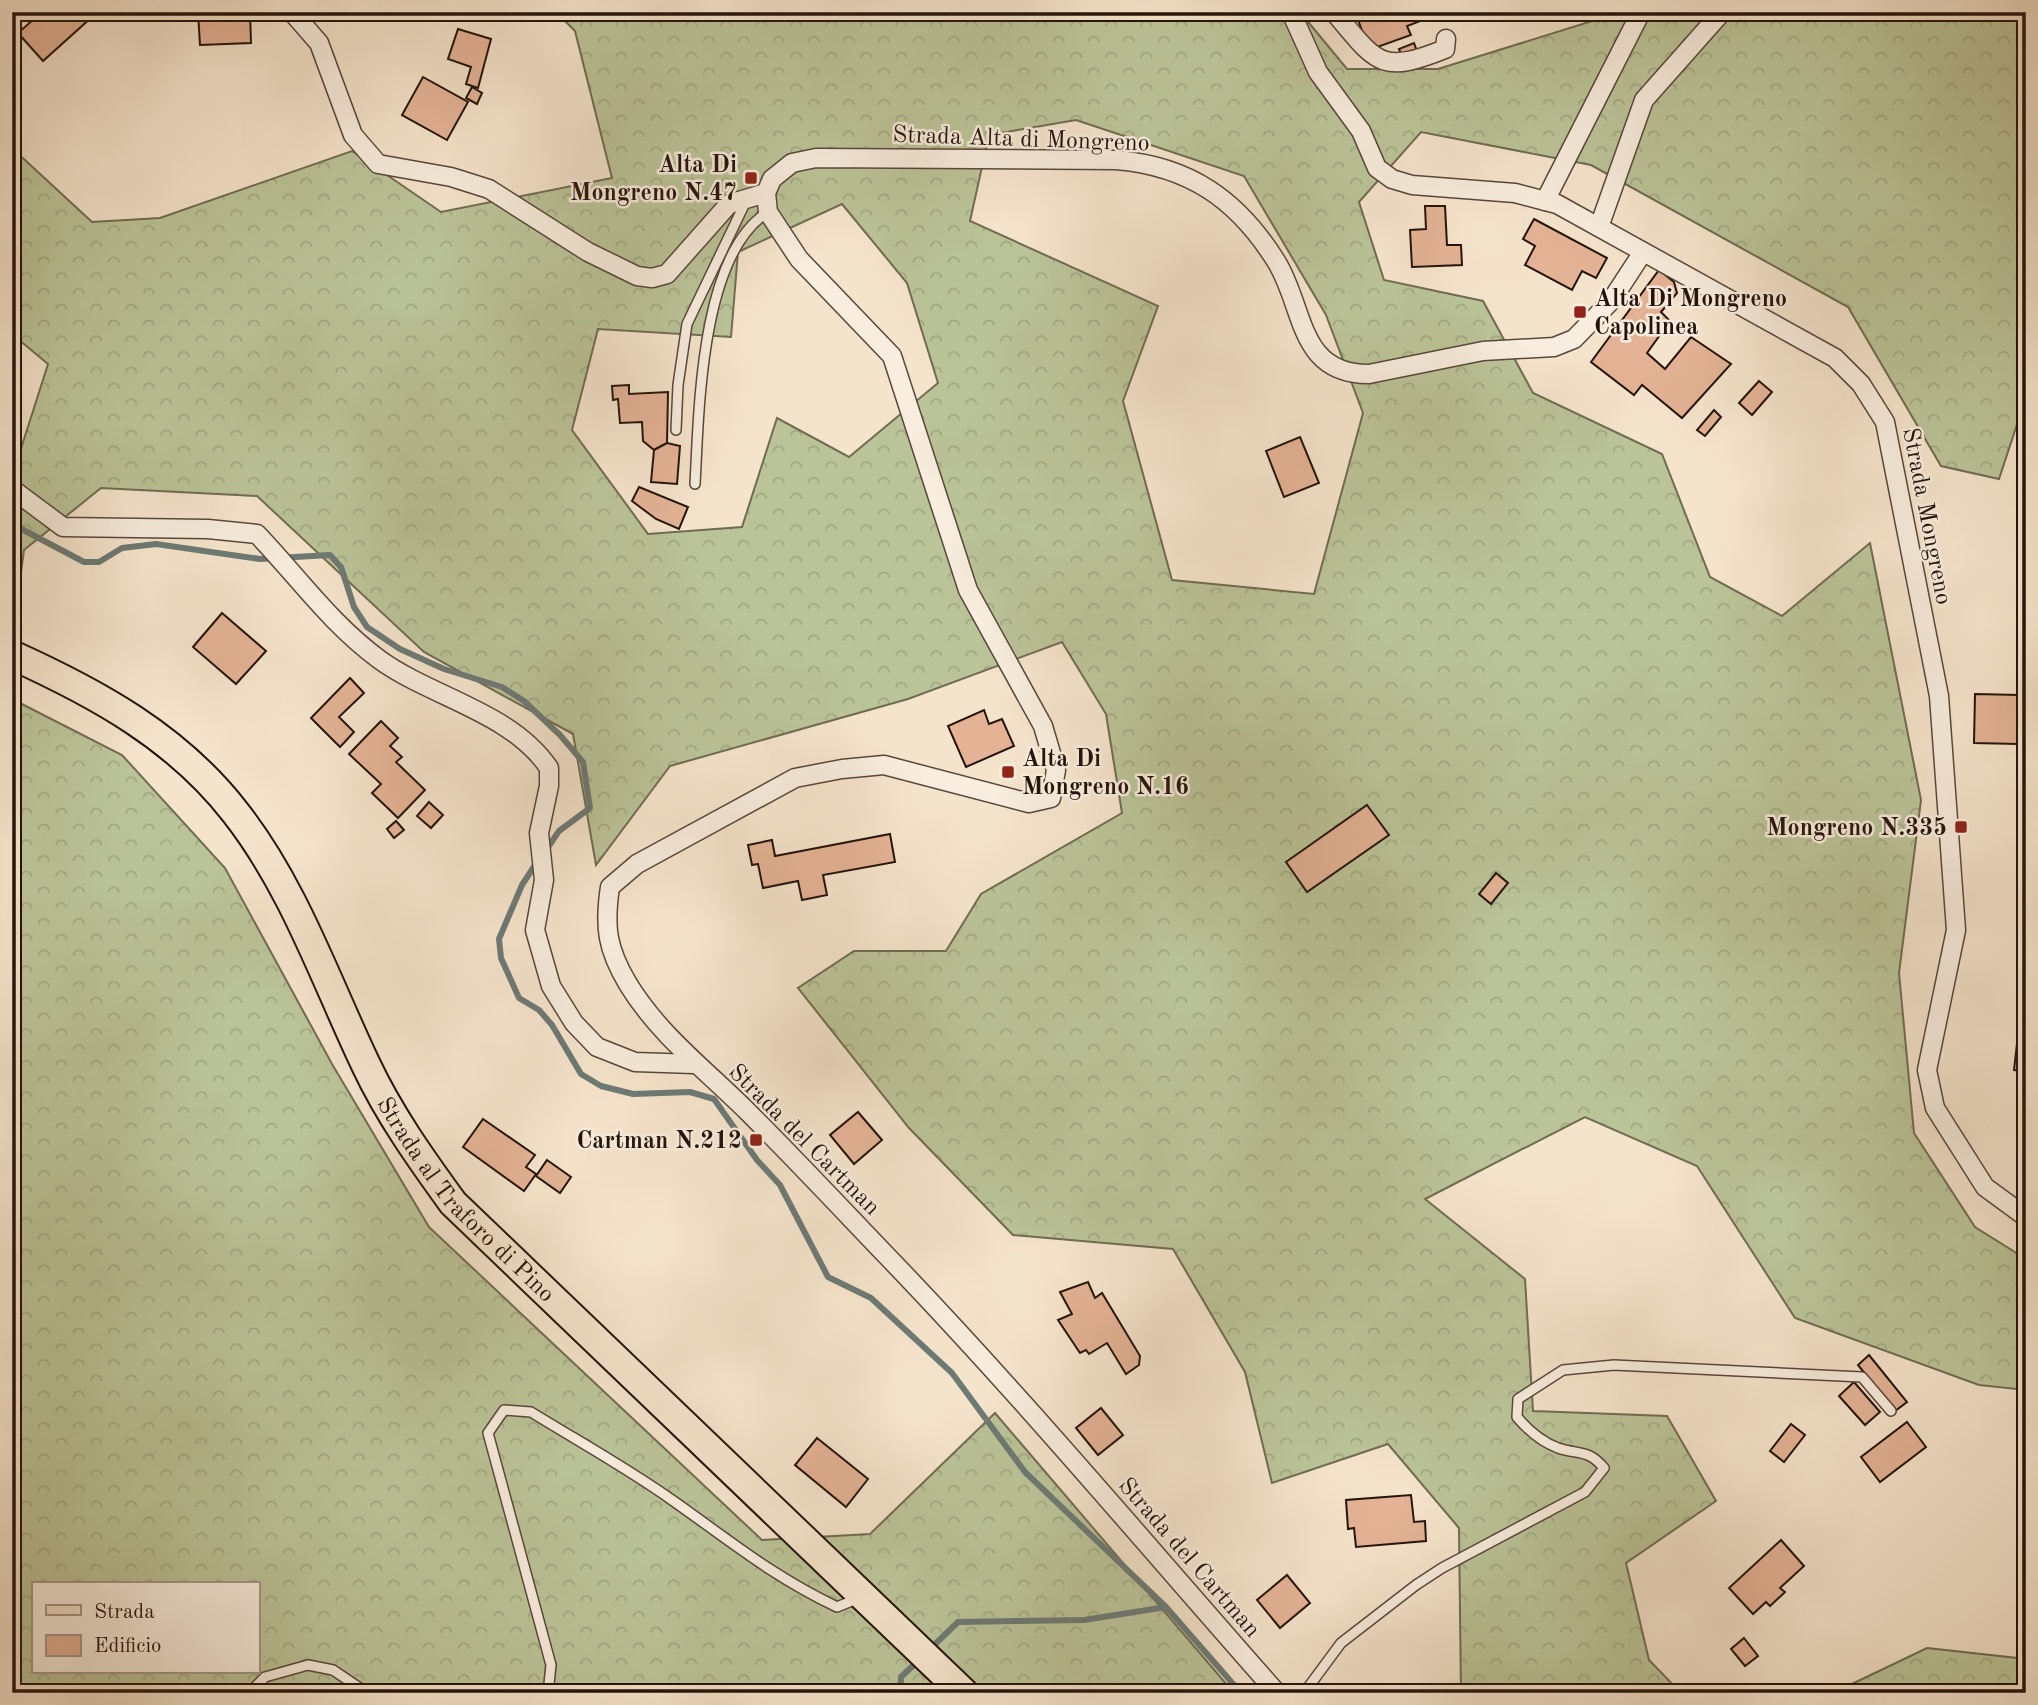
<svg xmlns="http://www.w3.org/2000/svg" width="2038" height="1705" font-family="'Old Standard TT',serif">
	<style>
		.forest { fill: url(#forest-crowns); stroke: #706c52; stroke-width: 2; fill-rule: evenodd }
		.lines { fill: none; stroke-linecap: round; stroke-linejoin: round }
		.stream { stroke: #6d7a75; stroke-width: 6 }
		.building { fill: #e4b396; stroke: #24130b; stroke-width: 2 }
		.service-casing { stroke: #58473b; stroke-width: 12 }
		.minor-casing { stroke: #58473b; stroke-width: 21 }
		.primary-casing { stroke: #24130b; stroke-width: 32 }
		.path { stroke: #24130b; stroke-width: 3.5; stroke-dasharray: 5 3.5; stroke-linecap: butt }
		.service { stroke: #f8edde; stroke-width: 9 }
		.minor { stroke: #f8edde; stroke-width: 18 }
		.primary { stroke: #f5e4cc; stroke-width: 28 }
		.poi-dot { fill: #8f2418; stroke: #f8edde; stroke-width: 2.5 }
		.labels { text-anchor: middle; stroke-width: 5; stroke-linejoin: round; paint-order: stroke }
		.street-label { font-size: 24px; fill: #24130b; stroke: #f8edde }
		.poi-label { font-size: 24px; font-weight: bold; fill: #24130b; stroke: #f8edde; text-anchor: end }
	</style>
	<defs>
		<pattern id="forest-crowns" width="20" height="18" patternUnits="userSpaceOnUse" patternTransform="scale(1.75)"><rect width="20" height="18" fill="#bbc499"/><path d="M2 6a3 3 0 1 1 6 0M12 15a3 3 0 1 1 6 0" fill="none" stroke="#a1a882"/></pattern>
	</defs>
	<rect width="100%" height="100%" fill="#f5e4cc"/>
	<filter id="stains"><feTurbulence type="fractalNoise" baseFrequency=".00286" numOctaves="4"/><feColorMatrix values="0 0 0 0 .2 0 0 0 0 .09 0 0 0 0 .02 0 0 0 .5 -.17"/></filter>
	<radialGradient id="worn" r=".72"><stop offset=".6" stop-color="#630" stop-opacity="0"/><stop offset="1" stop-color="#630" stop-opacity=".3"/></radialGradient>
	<g class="forest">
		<path d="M556,12H1300L1347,69H1438L1621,12H2026V397L1999,479L1941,466L1848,307L1591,165L1421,132L1359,202L1384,280L1483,301L1533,393L1662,454L1710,577L1782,616L1870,543L1921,800L1899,973L1914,1133L1975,1227L2026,1259V1390L1979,1385L1795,1318L1697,1166L1585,1117L1425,1199L1525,1279L1533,1411L1667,1416L1716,1501L1626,1563L1649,1660L1681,1693H1461L1459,1528L1388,1444L1272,1483L1245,1372L1173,1249L1013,1235L909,1128L798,988L854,951H946L981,894L1122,813L1106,714L1062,642L908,699L670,766L596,865L573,734L424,652L257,496L101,488L24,550L12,639V463L18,458L48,364L12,334V148L92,222L160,218L352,151L441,212L612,178L575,31ZM1076,120L1244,176L1326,315L1363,413L1314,594L1172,580L1123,401L1158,306L970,221L989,135ZM842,204L907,283L938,383L849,457L777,418L742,527L648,534L572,430L598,329L731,337L738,252Z"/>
		<path d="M12,699L122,755L225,868L332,1064L429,1227L762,1540L870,1534L995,1413L1234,1693H12ZM33,1584H257V1672H33Z"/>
		<path d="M1927,1648L2026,1659V1693H1833Z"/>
	</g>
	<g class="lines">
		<g class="stream">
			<path d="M12,524L84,562H99L122,548L156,544L260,559L330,555L341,567L354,607L367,627L400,649L444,669L502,687L524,701L560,735L583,762L590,808L559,831L546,850"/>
			<path d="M537,862L522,885L499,939L501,958L519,998L539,1010L552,1025L581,1074L601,1086L633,1094L690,1092L714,1099L757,1160L780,1185L828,1277L871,1298L952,1373L1025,1472L1166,1607L1241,1693"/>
			<path d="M929,1650L958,1622L1084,1620L1166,1607"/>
			<path d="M900,1693L901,1677L919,1660"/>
		</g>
	</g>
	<g class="building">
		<path d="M42,12H90L93,16L43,61L18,33Z"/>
		<path d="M198,12H250L251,43L200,45Z"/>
		<path d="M1360,12H1429L1431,17L1407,26L1411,35L1369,50L1356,14Z"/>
		<path d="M458,29L491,39L478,88L466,84L471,67L448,59Z"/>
		<path d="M1414,43L1418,54L1403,60L1399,49Z"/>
		<path d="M423,77L468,102L447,140L402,115Z"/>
		<path d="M472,87L482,93L477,104L466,98Z"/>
		<path d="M1425,206H1445L1447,245H1461L1462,265L1412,267L1410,230L1426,229Z"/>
		<path d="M1534,219L1607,258L1596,278L1582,271L1572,290L1525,265L1535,246L1523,239Z"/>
		<path d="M1659,270L1674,282L1677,293L1661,312L1670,321L1647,353L1665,369L1691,337L1731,364L1682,418L1642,385L1634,395L1591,362Z"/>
		<path d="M1759,381L1772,392L1752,415L1739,403Z"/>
		<path d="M629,385V394L668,392L667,443L654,450L643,441L642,422L620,423L618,399L613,400L612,386Z"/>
		<path d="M1714,410L1721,417L1705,436L1697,430Z"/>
		<path d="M1300,437L1319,483L1284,497L1266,451Z"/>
		<path d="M667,443L680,446L677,484L651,482L654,450Z"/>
		<path d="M639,487L688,507L679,529L656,519L632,501Z"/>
		<path d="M222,613L266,651L236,684L193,647Z"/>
		<path d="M350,678L364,693L339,717L354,732L340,747L311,718Z"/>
		<path d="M1975,694L2019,695L2018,744L1974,743Z"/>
		<path d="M984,710L989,724L1002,719L1014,746L966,767L948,726Z"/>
		<path d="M381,721L398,738L390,746L402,757L396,762L425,790L398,818L372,793L381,784L349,754Z"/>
		<path d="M429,802L443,815L431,828L417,816Z"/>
		<path d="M1367,805L1389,835L1307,892L1286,862Z"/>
		<path d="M396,821L404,830L394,838L387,829Z"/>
		<path d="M890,834L895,862L823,875L827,895L802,900L798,881L763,888L758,864L752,865L748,845L772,840L775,856Z"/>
		<path d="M1496,873L1508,883L1491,904L1479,894Z"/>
		<path d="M2022,999H2026V1071L2014,1070Z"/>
		<path d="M858,1112L882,1140L854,1164L830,1135Z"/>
		<path d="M483,1119L535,1155L526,1167L536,1174L524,1191L463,1147Z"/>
		<path d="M547,1160L571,1177L560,1193L536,1176Z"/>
		<path d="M1088,1282L1095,1298L1102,1293L1140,1356L1139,1365L1126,1374L1107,1343L1089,1354L1086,1350L1080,1353L1058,1320L1072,1314L1060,1292Z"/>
		<path d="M1869,1355L1907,1402L1895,1411L1858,1365Z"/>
		<path d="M1854,1382L1880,1412L1865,1425L1839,1396Z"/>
		<path d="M1101,1408L1123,1435L1098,1455L1076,1428Z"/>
		<path d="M1907,1422L1926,1447L1880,1482L1861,1457Z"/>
		<path d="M1791,1424L1805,1435L1784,1462L1770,1451Z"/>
		<path d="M817,1438L868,1479L846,1507L795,1465Z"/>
		<path d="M1411,1495L1414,1522L1425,1521L1426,1541L1356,1547L1354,1528L1348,1529L1346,1500Z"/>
		<path d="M1781,1540L1804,1566L1780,1588L1785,1592L1770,1606L1766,1602L1753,1614L1729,1588Z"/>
		<path d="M1287,1575L1310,1603L1280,1628L1257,1600Z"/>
		<path d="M1744,1638L1758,1656L1745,1666L1731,1649Z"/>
	</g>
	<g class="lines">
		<defs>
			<g id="service">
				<path d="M676,430L678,385L687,324L746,201"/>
				<path d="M695,484C699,412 700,254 768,212"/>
				<path d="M249,1693L265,1677L308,1665L333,1670L367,1693"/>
				<path d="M548,1693L551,1665L488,1433L504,1410L531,1412C578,1441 627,1468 672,1500C729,1540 772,1576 837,1607L859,1598"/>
				<path d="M1304,1693L1341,1643L1416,1585L1442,1568L1585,1492L1604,1468C1588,1449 1579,1455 1558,1448C1542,1442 1528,1430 1517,1417L1518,1399L1563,1370L1614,1365L1862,1377L1891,1411"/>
			</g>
			<g id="minor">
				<path d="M292,12L319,43L353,135L378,164L451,177L489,189L588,252L637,276L652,278L667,274L729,204L766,193"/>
				<path d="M1291,12L1318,72L1361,131L1377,168L1392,179L1412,185L1515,193L1557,204L1835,358L1861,384L1885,422L1939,696L1956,930L1927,1070L1935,1108L1985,1187L2026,1217"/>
				<path d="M1334,12C1377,63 1380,75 1445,49L1446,39"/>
				<path d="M1545,201L1641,12"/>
				<path d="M1599,227L1644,100L1722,12"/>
				<path d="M12,489L63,527L208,529L257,534C298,577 331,624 380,660C433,698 511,712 549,768V786L539,833L544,880L535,930L551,986L574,1023L597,1047L635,1062L694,1064"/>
				<path d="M1277,1693C1147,1546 1021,1395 885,1254C840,1207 795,1159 748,1112C706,1070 659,1035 628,984C607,949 604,927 610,887L637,864L795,778L842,769L884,765L1029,803L1051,798L1056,770L1043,726L968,590L892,356L799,259L768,212L766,193L772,179L792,163L816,158L1116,160C1189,166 1237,199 1276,261C1305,307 1297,374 1369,374L1483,351L1554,347L1574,339L1611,301L1643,252"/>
			</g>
			<g id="primary">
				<path id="s1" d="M12,655C96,693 177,737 235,812C294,887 325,979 366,1065C389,1114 421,1159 453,1203L964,1693"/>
			</g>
		</defs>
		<use href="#service" class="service-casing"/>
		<use href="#minor" class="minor-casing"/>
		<use href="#primary" class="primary-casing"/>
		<path class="path" d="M12,15L14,17"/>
		<use href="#service" class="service"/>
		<use href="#minor" class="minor"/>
		<use href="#primary" class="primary"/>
	</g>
	<g class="poi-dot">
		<rect x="744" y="171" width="14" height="14" rx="3.5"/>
		<rect x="1573" y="305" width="14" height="14" rx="3.5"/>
		<rect x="1001" y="765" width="14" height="14" rx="3.5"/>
		<rect x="1954" y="820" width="14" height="14" rx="3.5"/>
		<rect x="749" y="1133" width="14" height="14" rx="3.5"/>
	</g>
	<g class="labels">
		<g class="street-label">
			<text transform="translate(1021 138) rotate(2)" y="8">Strada Alta di Mongreno</text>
			<text transform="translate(1928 516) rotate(79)" y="8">Strada Mongreno</text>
			<text transform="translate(805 1139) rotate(45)" y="8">Strada del Cartman</text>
			<text dy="8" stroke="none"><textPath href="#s1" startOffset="730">Strada al Traforo di Pino</textPath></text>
			<text transform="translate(1190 1557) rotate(49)" y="8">Strada del Cartman</text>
		</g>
		<g class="poi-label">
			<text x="737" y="172">Alta Di<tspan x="737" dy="28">Mongreno N.47</tspan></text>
			<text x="1594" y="306" text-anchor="start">Alta Di Mongreno<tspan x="1594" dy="28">Capolinea</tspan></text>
			<text x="1022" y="766" text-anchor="start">Alta Di<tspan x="1022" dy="28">Mongreno N.16</tspan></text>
			<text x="1947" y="835">Mongreno N.335</text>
			<text x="742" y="1148">Cartman N.212</text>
		</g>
	</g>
	<rect width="2038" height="1705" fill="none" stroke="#f5e4cc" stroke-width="42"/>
	<rect x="14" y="14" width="2010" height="1677" fill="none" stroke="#24130b" stroke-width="3.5"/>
	<rect x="21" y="21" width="1996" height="1663" fill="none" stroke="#24130b" stroke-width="2"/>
	<rect x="32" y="1582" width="228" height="91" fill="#f8edde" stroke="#a3968a" stroke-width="2"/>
	<rect x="46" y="1605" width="35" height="10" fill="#f5e4cc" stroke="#a3968a" stroke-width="2"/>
	<text x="94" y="1618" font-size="21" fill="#24130b">Strada</text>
	<rect x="46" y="1635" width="35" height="21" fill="#e4b396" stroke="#a3968a" stroke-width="2"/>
	<text x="94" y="1652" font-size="21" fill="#24130b">Edificio</text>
	<rect width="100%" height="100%" filter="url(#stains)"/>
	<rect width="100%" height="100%" fill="url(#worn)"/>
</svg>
